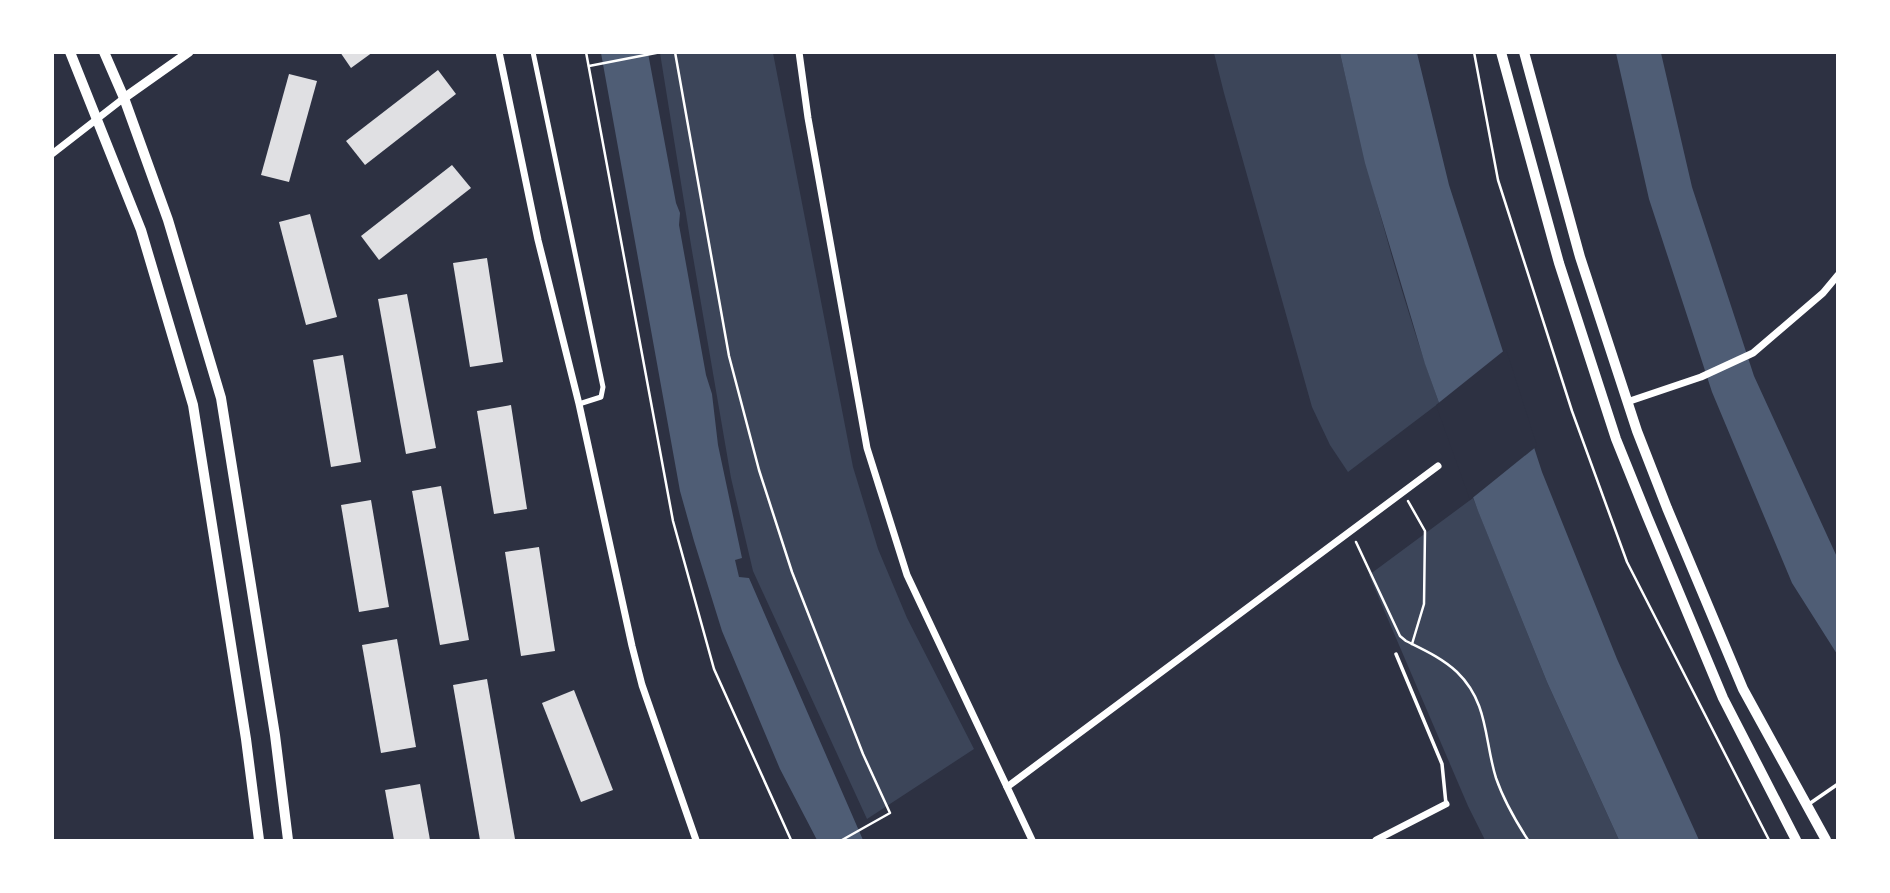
<svg xmlns="http://www.w3.org/2000/svg" width="1890" height="893" font-family="Signika,sans-serif">
	<style>
		.green { fill: #3c4559 }
		.water { fill: #4f5d75 }
		.pier { fill: #2d3142 }
		.building { fill: #e0e0e3 }
		.lines { fill: none; stroke-linecap: round; stroke-linejoin: round }
		.path { stroke: #fff; stroke-width: 2.5 }
		.service { stroke: #fff; stroke-width: 3.5 }
		.pedestrian { stroke: #fff; stroke-width: 5 }
		.minor { stroke: #fff; stroke-width: 7 }
		.tertiary { stroke: #fff; stroke-width: 9 }
		.secondary { stroke: #fff; stroke-width: 10 }
	</style>
	<rect width="100%" height="100%" fill="#2d3142"/>
	<g class="green">
		<path d="M660,53H773L853,467L878,549L907,618L974,749L867,819L753,571L731,478L691,245Z"/>
		<path d="M1214,53H1340C1367,171 1398,289 1439,403L1348,472L1330,445L1312,407L1224,93Z"/>
		<path d="M1473,498L1547,682L1619,840H1485L1468,806L1369,575Z"/>
	</g>
	<g class="water">
		<path d="M601,53H648L676,203L680,213L679,225L706,375L712,394L718,445L742,558L735,560L739,577L749,578L863,840H817L780,769L722,631L694,541L680,491Z"/>
		<path d="M1340,53H1417L1449,185L1542,472L1617,659L1699,840H1619L1547,682L1478,511L1425,364L1365,163Z"/>
		<path d="M1616,53H1661L1692,187L1754,376L1837,557V654L1792,583L1712,392L1649,199Z"/>
	</g>
	<path class="pier" d="M1506,349L1537,446L1470,500L1436,405Z"/>
	<g class="building">
		<path d="M340,52H373L351,68Z"/>
		<path d="M438,70L456,94L365,165L346,141Z"/>
		<path d="M289,74L317,81L289,182L261,175Z"/>
		<path d="M452,165L471,188L379,260L361,236Z"/>
		<path d="M310,214L337,317L306,325L279,222Z"/>
		<path d="M487,258L503,362L470,367L453,263Z"/>
		<path d="M407,294L436,448L406,454L378,299Z"/>
		<path d="M343,355L361,462L331,467L313,360Z"/>
		<path d="M511,405L527,509L494,514L477,411Z"/>
		<path d="M441,486L469,640L440,645L412,491Z"/>
		<path d="M371,500L389,607L359,612L341,505Z"/>
		<path d="M539,547L555,651L521,656L505,552Z"/>
		<path d="M397,639L416,747L381,753L362,645Z"/>
		<path d="M487,679L515,839L506,840H480L453,685Z"/>
		<path d="M574,690L613,790L581,802L542,703Z"/>
		<path d="M420,784L430,840H394L385,790Z"/>
	</g>
	<g class="lines">
		<g class="path">
			<path d="M586,52L673,521L714,669L791,840"/>
			<path d="M675,52L729,356L759,470L792,572L863,754L890,813L842,840"/>
			<path d="M1474,52L1498,180L1572,411L1627,562L1769,840"/>
			<path d="M589,66L661,52"/>
			<path d="M1408,501L1425,531L1424,604L1412,644"/>
			<path d="M1356,542L1400,636L1406,641C1424,650 1442,658 1457,672C1489,703 1484,740 1496,778C1504,801 1515,820 1528,840"/>
		</g>
		<g class="service">
			<path d="M1396,654L1442,764L1446,804"/>
			<path d="M1809,804L1838,784"/>
		</g>
		<path class="pedestrian" d="M533,52L603,387L601,397L579,404"/>
		<g class="minor">
			<path d="M499,52L538,240L579,404L632,646L642,685L696,840"/>
			<path d="M799,52L808,118L867,448L907,575L1032,840"/>
			<path d="M52,154L124,98"/>
			<path d="M1627,402L1701,377L1753,353L1823,293L1838,275"/>
			<path d="M1007,787L1438,466"/>
			<path d="M1376,840L1446,804"/>
		</g>
		<path class="tertiary" d="M124,98L189,52"/>
		<g class="secondary">
			<path d="M70,52L141,230L193,405L246,739L259,840"/>
			<path d="M104,52L124,98L168,220L221,398L275,735L288,840"/>
			<path d="M1501,52L1559,263L1616,439L1647,516L1723,698L1796,840"/>
			<path d="M1524,52L1580,257L1637,431L1667,508L1743,689L1826,840"/>
		</g>
	</g>
	<rect width="1890" height="893" fill="none" stroke="#ffffff" stroke-width="108"/>
</svg>
